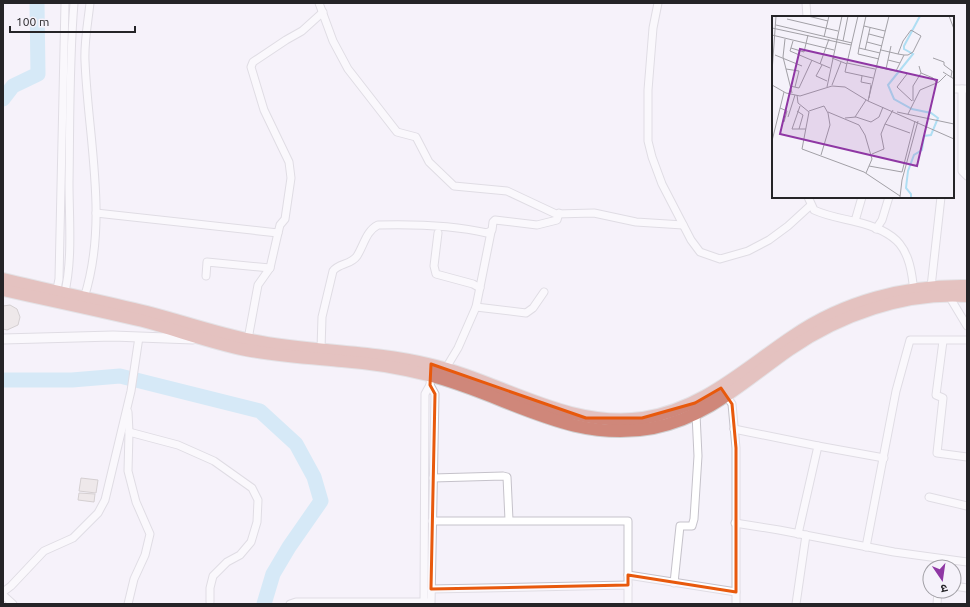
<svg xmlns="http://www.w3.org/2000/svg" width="970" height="607" font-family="Ubuntu,'Noto Sans Devanagari',sans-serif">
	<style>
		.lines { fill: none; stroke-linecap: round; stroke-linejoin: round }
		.river { stroke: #afdef3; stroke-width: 15 }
		.building { fill: #e4dcd7; stroke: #aca4a0 }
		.street-casing { stroke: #c5c2ca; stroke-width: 9 }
		.secondary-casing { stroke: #c5c2ca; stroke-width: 11 }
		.highway-casing { stroke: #cfcfcf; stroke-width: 14 }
		.street { stroke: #fff; stroke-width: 7 }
		.secondary { stroke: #fff; stroke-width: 9 }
		.highway { stroke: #cf877a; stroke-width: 12 }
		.marked { fill: none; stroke: #e8590c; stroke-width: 3; stroke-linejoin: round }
		.inset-river { fill: none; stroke: #afdef3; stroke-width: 2 }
		.inset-road { fill: none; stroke: #a2a0a6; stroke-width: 1 }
		.view { fill: #8f37a4; fill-opacity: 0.15; stroke: #8f37a4; stroke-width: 2 }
		.inset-edge { fill: none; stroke: #252427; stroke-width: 2 }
	</style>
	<rect width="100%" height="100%" fill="#f5f2fa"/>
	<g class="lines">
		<g class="river">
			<path d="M3,99L13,86L38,74L37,3"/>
			<path d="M3,380H72L120,376L260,411L296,444L314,477L321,501L289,547L273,574L264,604"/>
		</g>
	</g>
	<g class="building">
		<path d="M10,305L17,309L20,317L18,325L7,330L3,329V306Z"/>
		<path d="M81,478L98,480L96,493L79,491Z"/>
		<path d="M79,493L95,494L94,502L78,500Z"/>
	</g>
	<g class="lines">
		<defs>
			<g id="street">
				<path d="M319,3L333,41L348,69L397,132L416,137L429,162L454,186L507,191L556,214L594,213L636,222L683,225"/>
				<path d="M658,3L653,28L648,90V141L652,157L662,184L691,240L700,252L720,259L748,251L769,240L788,226L811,205"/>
				<path d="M806,3L807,17"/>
				<path d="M953,89H967"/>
				<path d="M962,89V171L967,176"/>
				<path d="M808,197L814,210C827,216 840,218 853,221C900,232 910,247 914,293"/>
				<path d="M96,213L278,233L280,225L285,219L291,178L289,162L264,110L251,67L253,62L286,40L302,31L323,12"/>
				<path d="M855,221L862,197"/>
				<path d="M876,229L882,220L889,197"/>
				<path d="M438,233L434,266L436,274L473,284L480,288"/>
				<path d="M206,276L207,262L270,268"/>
				<path d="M931,287L941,197"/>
				<path d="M56,294L59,279L65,3"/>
				<path d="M64,296C73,260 69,220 69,183C70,123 69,63 74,3"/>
				<path d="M949,296L967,326"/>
				<path d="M84,298C109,221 88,139 85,61C84,42 88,22 90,3"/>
				<path d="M476,307L526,313L533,308L544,292"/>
				<path d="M248,339L258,285L270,268L278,233"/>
				<path d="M943,341L936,395L943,398L937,453L967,457"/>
				<path d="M321,349L322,317L333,271C339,263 351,265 357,256C364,245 366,231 378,225C415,224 452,225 487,233L492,230L493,222L495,220L537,225L557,220L559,213"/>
				<path d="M446,368L458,348L476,307L491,232"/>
				<path d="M430,385L435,394L431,604"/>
				<path d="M724,393L732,404L736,448V604"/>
				<path d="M128,412L129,432L128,471L136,502L150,534L145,555L134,579L128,604"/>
				<path d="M734,429L818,446L798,534"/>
				<path d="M129,432L178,445L214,461L252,488L258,500L257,522L251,542L240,555L227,562L213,576L210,588V602"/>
				<path d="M818,446L884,458"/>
				<path d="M433,478L503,476L507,477L509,520"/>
				<path d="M929,497L967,506"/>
				<path d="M432,521H628V585"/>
				<path d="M735,523L779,530L894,552L967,562"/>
				<path d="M866,547L896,391L910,340H967"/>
				<path d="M628,575L736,592"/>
				<path d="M674,583L680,526H692L694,519L698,456L696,414"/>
				<path d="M954,586L967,588"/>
				<path d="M431,589L628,585V604"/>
				<path d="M3,592L11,586L44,551L73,538L98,513L105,500L131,391L139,337"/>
				<path d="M3,595L13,604"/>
				<path d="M290,604L296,602H428"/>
				<path d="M424,604L425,394L430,385L431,373"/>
				<path d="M796,604L806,535"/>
				<path d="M937,604L938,591"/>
			</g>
			<path id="secondary" d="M3,339L113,336L193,339"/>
			<g id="highway">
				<path d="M3,279C51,291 99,300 147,312C182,321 216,333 251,340C309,352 369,350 428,364C500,380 566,429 643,418C703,409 745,368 793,336C844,301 906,285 967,286"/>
				<path d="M3,290C49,300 96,310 143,321C177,330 211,343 246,350C278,356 310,358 342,361C371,363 400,368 428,375C506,394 569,444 653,428C707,418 746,380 789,350C840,315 905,292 967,296"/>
			</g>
		</defs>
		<use href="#street" class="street-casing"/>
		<use href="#secondary" class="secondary-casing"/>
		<use href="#highway" class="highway-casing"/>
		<use href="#street" class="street"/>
		<use href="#secondary" class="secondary"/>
		<use href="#highway" class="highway"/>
	</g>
	<path d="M0 0H970V607H0ZM431,364L586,418H642L695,403L721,388L732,404L736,448V592L628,575V585L431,589L435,394L430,385Z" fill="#f5f2fa" fill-opacity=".55" fill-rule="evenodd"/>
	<path class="marked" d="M431,364L586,418H642L695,403L721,388L732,404L736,448V592L628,575V585L431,589L435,394L430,385Z"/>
	<g transform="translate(772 16)">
		<rect width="182" height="182" fill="#f5f2fa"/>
		<path class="inset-river" d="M139,182V178L134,172L136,155L142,139L150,134L152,120L159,119L166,102L159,97L140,93L122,83L116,69L141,38L132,33V30L148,0"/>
		<path class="inset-road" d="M36,0L56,5M86,0L75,47L103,53M94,0L87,32L108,37M177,0L182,13M15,3L66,15M4,9L80,27M92,10L113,15M0,12L79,29M97,18L112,22M0,19L62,34M52,21L57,0M13,23L11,41L20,77M21,25L18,35L58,52M71,25L76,0M95,26L110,30M19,32L32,36L36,19M87,32L86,38L107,43M108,33L109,34L126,38L132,39H136L141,36L149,20L139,14L131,25L126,38M93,34L98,12M3,39L30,50M60,42L75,48M161,42L172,46V49L180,55L179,61M116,44L128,47M75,47L73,56L101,62M48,48L57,23M50,49L44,60L55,65M105,51L124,55L132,39M14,53L27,55L23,71M114,53L119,30M0,56L4,0M171,56L182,63M149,57L161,62L164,66M135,58L125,71L140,85M90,60L89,66L99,68M0,69L14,77L28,80L60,70L73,71L96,85L182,123M60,69L69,46M18,70L27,72L40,44M55,71L70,0M25,79L26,87L37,96L30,133L92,156L128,180M97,82L99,69M96,85L117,0M141,85V70L149,57L147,50M28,90L20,113H34M8,92L15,95L12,106M25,95L31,99L27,113M37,95L52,90L56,97L58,109L49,139M56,96L87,109L93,119L100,143L94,157M125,96L182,108M136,98L148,74L167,66L174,59M16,101L23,79M83,101L94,84M73,102L84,101L99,106L107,101L111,91M113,108L121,94M0,125L12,76M100,138L112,133L109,118L113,108L138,117M97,150L130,156L143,105M128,181L130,164L146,105"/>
		<path class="view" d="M28,33L165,64L145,150L8,118Z"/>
		<rect width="182" height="182" class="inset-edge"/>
	</g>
	<rect width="970" height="607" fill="none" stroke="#252427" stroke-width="8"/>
	<g transform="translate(942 579) rotate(167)"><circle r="19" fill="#f5f2fa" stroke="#a2a0a6"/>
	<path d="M0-3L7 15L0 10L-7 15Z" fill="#8f37a4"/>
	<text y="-6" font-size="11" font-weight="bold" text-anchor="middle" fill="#252427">उ</text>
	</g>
	<path d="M10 26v6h125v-6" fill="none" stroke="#252427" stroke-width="2"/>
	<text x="16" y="26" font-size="12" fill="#252427" stroke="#f5f2fa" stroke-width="3" paint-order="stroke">100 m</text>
</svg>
